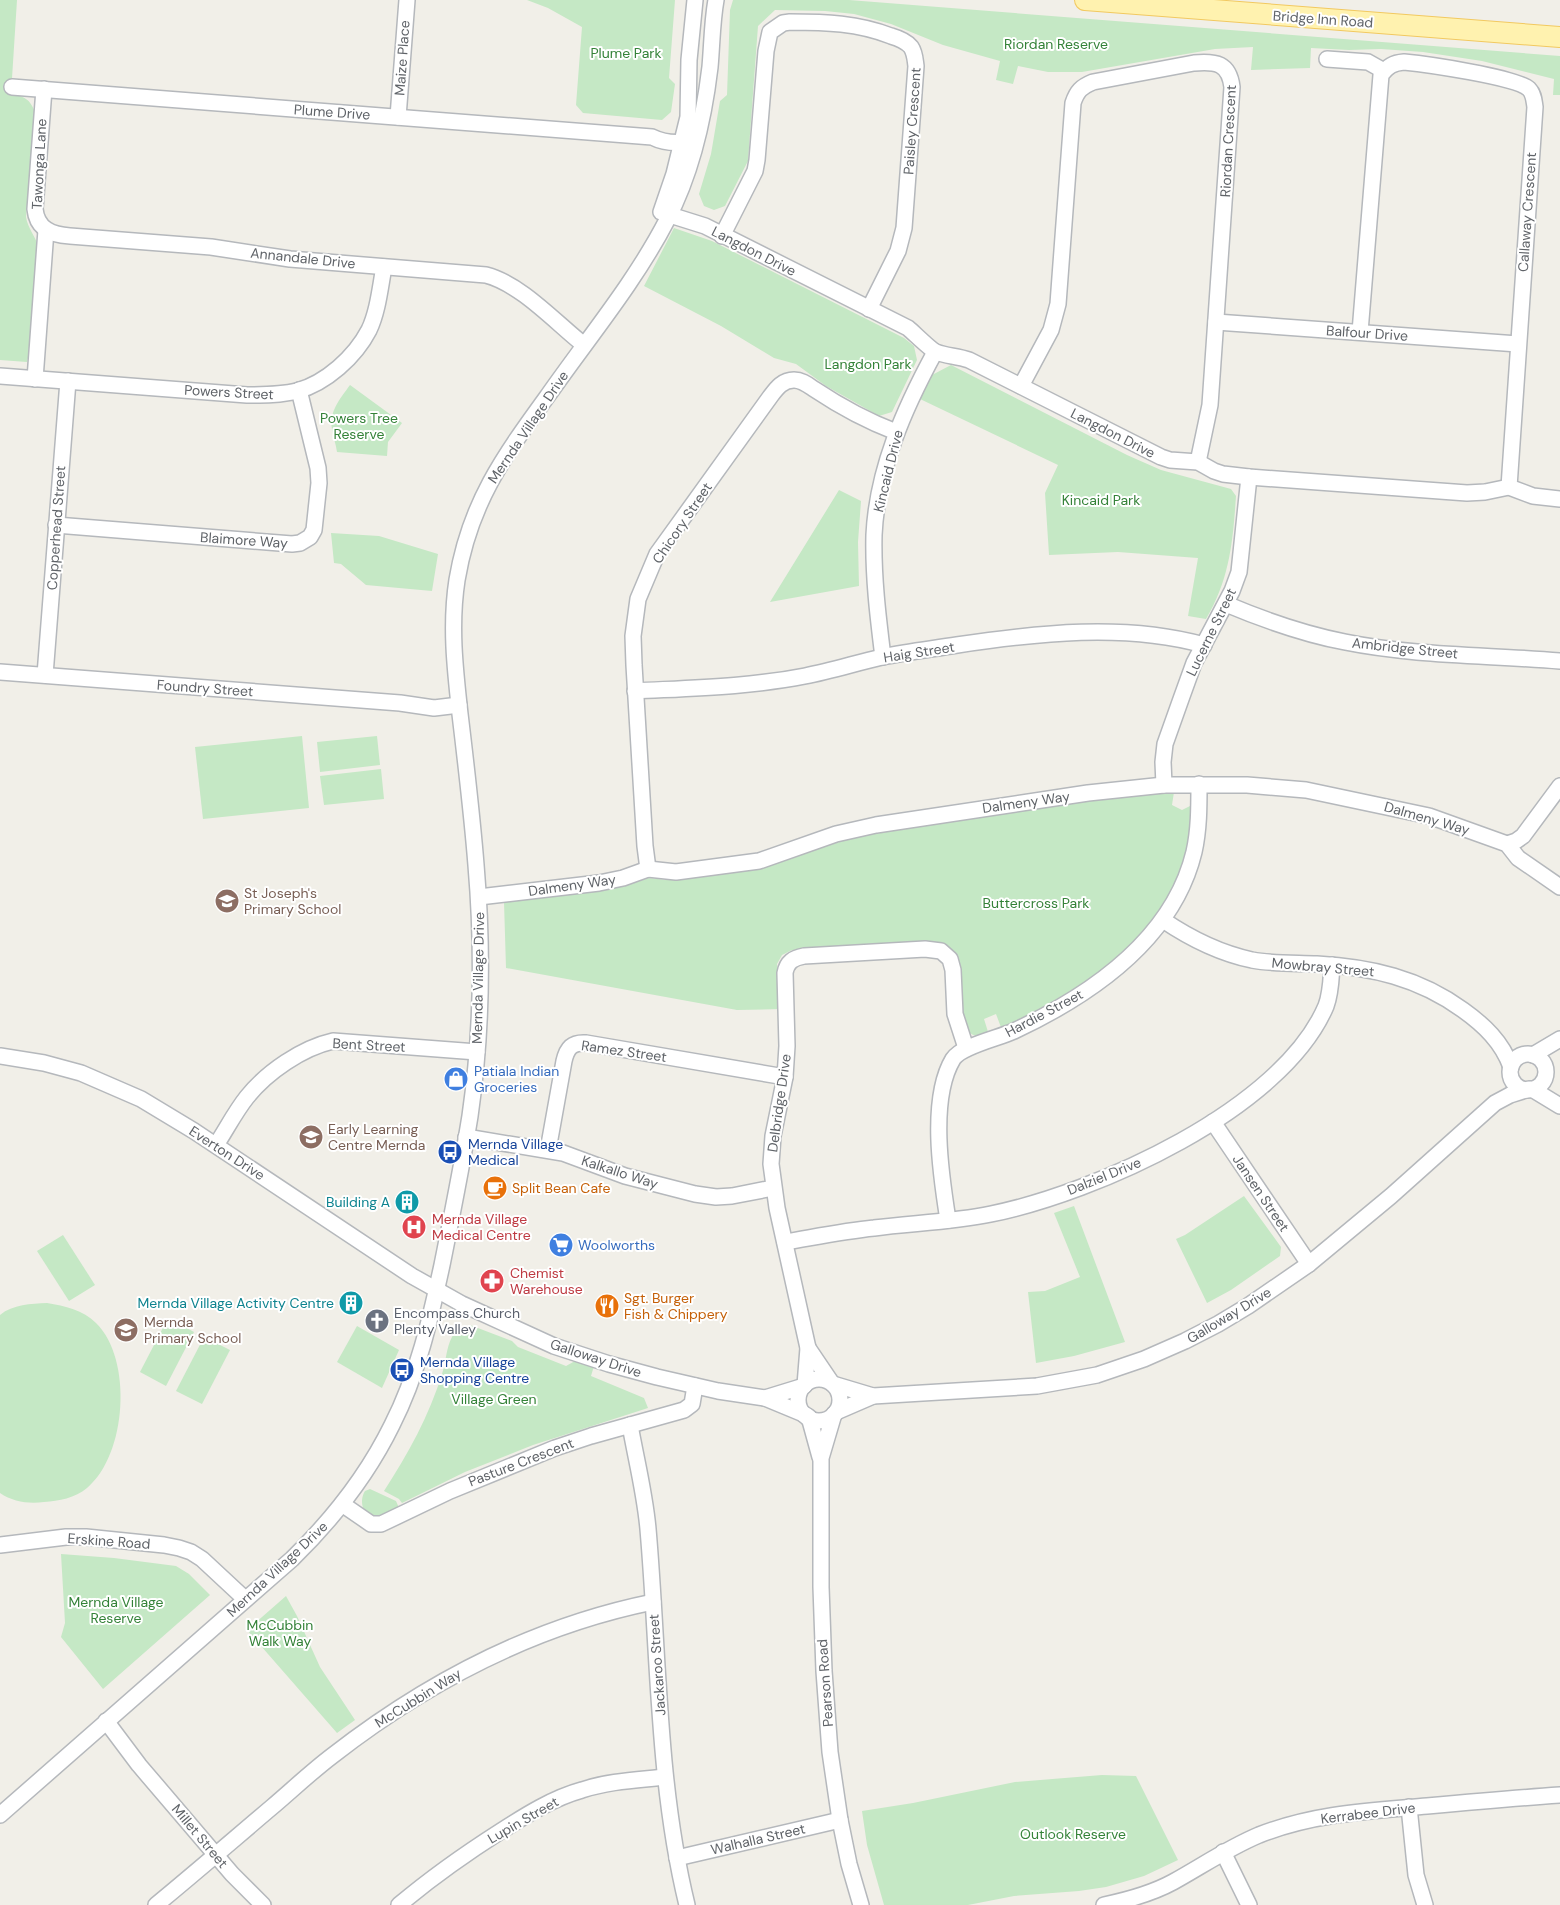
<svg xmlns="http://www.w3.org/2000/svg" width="1560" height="1905" font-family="'DM Sans',sans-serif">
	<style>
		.green { fill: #c5e8c5 }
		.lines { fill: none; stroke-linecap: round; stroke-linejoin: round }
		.minor-casing { stroke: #b5b8bc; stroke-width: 18 }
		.major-casing { stroke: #f2c960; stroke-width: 22 }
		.minor { stroke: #fff; stroke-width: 15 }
		.major { stroke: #fff2af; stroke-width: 20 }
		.labels { text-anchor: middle; stroke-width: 4; stroke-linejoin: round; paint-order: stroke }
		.street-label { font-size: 14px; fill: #5f6368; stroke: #fff }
		.park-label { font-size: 14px; fill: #348238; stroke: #fff }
		.education-label { font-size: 14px; fill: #785e54; stroke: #fff; text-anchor: start }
		.shop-label { font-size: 14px; fill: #366cbe; stroke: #fff; text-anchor: start }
		.transit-label { font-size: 14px; fill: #164399; stroke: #fff; text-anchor: start }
		.food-label { font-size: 14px; fill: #c56008; stroke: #fff; text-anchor: start }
		.culture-label { font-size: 14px; fill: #0d838f; stroke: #fff; text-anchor: end }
		.health-label { font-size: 14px; fill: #be3a42; stroke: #fff; text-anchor: start }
		.worship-label { font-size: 14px; fill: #5b616d; stroke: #fff; text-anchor: start }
	</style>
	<rect width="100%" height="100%" fill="#f1efe8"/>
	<g class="green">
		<path d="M0,0H17L11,94C24,96 30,99 35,112L26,217C28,229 35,235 38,246L30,348L27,362L0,360Z"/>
		<path d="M527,0H675L669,78L675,84L671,112L662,120L583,113L576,105L582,27L548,8Z"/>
		<path d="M733,0H849L1560,56V95H1553L1554,79L1482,61L1423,52L1381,49L1349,50L1311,48L1310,68L1251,70L1253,47L1215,49L1082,72H1048L1018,66L1013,84L996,80L1000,61L943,45L891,24L854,14L825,11L775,10L758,26L748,161L725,206L714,210L704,206L699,194L711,154L720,101L727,95L730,10Z"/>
		<path d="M674,228L712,241L904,338L914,346L917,360L892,412L879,416L826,386L796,364L774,358L721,326L644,286Z"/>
		<path d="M951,365L1127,455L1161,470L1231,489L1236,496C1233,540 1230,579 1206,619L1188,616L1198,558L1118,552L1049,555L1045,493L1058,465L920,399L932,375Z"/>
		<path d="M350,385L402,423L388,442L387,456L337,452C336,444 333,437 332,429C329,411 340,399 350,385Z"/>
		<path d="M839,490L861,501L858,542L859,586L770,602Z"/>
		<path d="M331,533L379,536L438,554L432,591L366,585L341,564L334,563Z"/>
		<path d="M302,736L309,808L203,819L195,747Z"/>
		<path d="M377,736L380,765L320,772L317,742Z"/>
		<path d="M381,769L384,799L324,805L320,776Z"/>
		<path d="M1174,792L1172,805L1182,810L1192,805V837L1173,893L1142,936L1106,969L1067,997L1002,1030L996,1014L984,1019L989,1035C944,1047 969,970 953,951C951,949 947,945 944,944C935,942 923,944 914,944C873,944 833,948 792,950L782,955L777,964L782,1009L737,1010L506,968L504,902L625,886L649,878L667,880L755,869L855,837L1127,794Z"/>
		<path d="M1244,1196L1281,1247L1280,1256L1231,1290L1207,1303L1176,1239L1185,1235Z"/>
		<path d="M1074,1206L1125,1342L1074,1356L1036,1363L1028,1292L1045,1291L1080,1277L1054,1213Z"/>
		<path d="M63,1235L95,1285L69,1301L37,1251Z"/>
		<path d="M47,1303C65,1306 83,1310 96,1323C133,1359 127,1455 87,1488C75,1498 59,1501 44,1502C29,1504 13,1502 0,1493V1315C13,1304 31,1304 47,1303Z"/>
		<path d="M168,1318L194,1332L166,1386L140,1372Z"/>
		<path d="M470,1325L512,1341L518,1347L566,1366L575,1361L594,1366L591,1376L644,1398L648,1408L533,1445L465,1472L402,1503L399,1499L384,1491C408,1454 429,1416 442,1374C446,1362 446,1348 452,1337C455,1329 463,1327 470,1325Z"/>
		<path d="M357,1326L399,1350L382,1388L337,1362Z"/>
		<path d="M204,1337L230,1350L202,1404L176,1391Z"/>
		<path d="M370,1489L396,1501L399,1508C392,1511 382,1518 375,1517C362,1516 359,1500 365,1491Z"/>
		<path d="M61,1554L114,1558L176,1566L189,1574L210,1595L103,1689L61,1637L65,1623Z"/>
		<path d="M286,1596L297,1616L320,1667L355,1720L337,1733L247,1630Z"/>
		<path d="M1102,1775L1136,1776L1178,1860L1144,1876L1106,1887L1079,1891L1014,1896L968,1905H884L867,1845L862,1811L913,1803L1015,1782Z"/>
	</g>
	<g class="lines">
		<defs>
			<g id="minor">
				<path d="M1327,59L1368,62L1384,71"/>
				<path d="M12,87L652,137C666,144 680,144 696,140"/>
				<path d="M44,89L35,209C37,229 52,235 70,236L211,247L290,259L486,275C521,284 556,323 584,345"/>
				<path d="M398,117L407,0"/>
				<path d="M664,208L670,215L705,226L908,328C914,333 931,350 936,352C946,356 958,356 969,360L1161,457L1170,460L1198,462L1214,471L1223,474L1249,477L1467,493L1485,492L1509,487L1533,496L1560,499"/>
				<path d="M661,212L674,174L688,117L689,60L695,0"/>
				<path d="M722,236L755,171L757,160L766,51L770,32L783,23L790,22C825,22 858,23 891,36C898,38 906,41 911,47C915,53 915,59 916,66L904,228L898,251L869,309"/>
				<path d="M1216,322L1518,344"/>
				<path d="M1360,332L1381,75C1388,66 1393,63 1404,62C1425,64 1516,77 1529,89C1534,94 1534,101 1535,107L1509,487"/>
				<path d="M0,376L247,395C264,395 281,395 297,391C326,383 355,357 369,330C378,311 380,288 384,267"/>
				<path d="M35,379L46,230"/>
				<path d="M1021,386L1051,330L1058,304L1073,103C1077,91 1081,87 1093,82L1194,63C1216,61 1229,63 1232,87L1210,405L1198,462"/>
				<path d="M56,525L292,544L300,543L310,537L314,530L319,483L318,468L299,390"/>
				<path d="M1226,604C1264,620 1303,634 1345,642C1414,656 1489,655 1560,661"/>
				<path d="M883,657C878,617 873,576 874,535C877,470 904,409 935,352"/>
				<path d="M0,672L400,703L434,708L459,705"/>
				<path d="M45,675L68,381"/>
				<path d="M635,691C692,688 749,687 805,676C831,671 856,663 882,657C907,652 932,649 957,645C1038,633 1124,623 1204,645"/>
				<path d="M1164,785L1163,762L1165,744L1181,699L1194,663L1232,591L1239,572L1249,477"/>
				<path d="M1507,844L1516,841L1523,836L1560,786"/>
				<path d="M648,869L645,846L634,665L633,636L638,599L657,554L770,397C776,389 782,380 794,380C802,380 808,385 814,389C841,407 867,421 896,432"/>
				<path d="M479,897L599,883L623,878L648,869L676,872L759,861L836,834L876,825L1088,793L1164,785H1247L1306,790L1429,816L1507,844L1518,858L1560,887"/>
				<path d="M1163,920C1191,939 1219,953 1252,960C1274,964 1296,963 1317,964C1371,967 1419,978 1463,1010C1484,1025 1502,1042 1511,1067"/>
				<circle cx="1528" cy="1072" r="18"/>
				<path d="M1533,1055L1560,1039"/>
				<path d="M0,1056L44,1063L81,1073L141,1099L194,1131L412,1276L462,1304L554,1346L609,1364L657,1377L718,1391L765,1398L806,1415"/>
				<path d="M1532,1089L1560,1106"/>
				<path d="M1213,1122L1309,1264"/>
				<path d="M466,1137L563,1153L625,1176L695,1194L716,1197L732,1196L773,1188"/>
				<path d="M216,1145C226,1130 235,1112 247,1097C267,1072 302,1048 333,1041L477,1052"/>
				<path d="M548,1150L564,1061C567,1048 572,1042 586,1043L785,1077"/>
				<path d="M948,1220C941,1176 929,1099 953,1059C961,1046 999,1038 1014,1031C1091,995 1173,939 1194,852C1199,830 1199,807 1199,784"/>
				<path d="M785,1242C815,1237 844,1231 874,1228C913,1223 953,1222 991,1214C1095,1193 1282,1110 1326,1006C1331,993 1331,979 1332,965"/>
				<path d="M808,1348L831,1382"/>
				<circle cx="819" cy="1400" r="21"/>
				<path d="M833,1384L873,1396L1037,1386L1097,1375L1144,1359L1185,1341L1218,1324L1248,1306L1309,1264L1391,1196L1495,1103L1510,1095L1529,1089"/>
				<path d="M805,1385L808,1348L777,1208L771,1164L773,1136L785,1077L787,1046L785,973C787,962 793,958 804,956L925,949L941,951L950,959L953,970L955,1014L966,1048"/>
				<path d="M765,1398L804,1386"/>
				<path d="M836,1412L873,1396"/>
				<path d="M834,1414L821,1458V1587L824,1671L830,1752L840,1820L849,1864L861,1905"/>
				<path d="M809,1417L820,1457"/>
				<path d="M630,1425C636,1459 645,1494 648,1529C659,1655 657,1782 687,1905"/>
				<path d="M342,1504L371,1524H381L450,1491L555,1448L591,1436L684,1410L692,1404L695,1386"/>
				<path d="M0,1545L66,1537H86L164,1545L179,1548L191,1552L202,1559L245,1599"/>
				<path d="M106,1721L139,1765L232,1874L263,1905"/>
				<path d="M1409,1807L1416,1875L1425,1905"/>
				<path d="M0,1815L292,1559C333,1519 367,1476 392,1425C418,1374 430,1320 442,1265C452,1215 462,1166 470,1116C482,1033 483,948 476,865C472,814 466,764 460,714C455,669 450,625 457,580C470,502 504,456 549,394C589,337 635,282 667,220C691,174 704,118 710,67C712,45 712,22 716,0"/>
				<path d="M1223,1852L1249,1905"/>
				<path d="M677,1858L840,1820"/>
				<path d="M156,1905C195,1873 233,1840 272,1807C292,1790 311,1772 332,1756C427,1682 535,1626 653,1602"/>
				<path d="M399,1905C431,1878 465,1854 501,1831C526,1815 553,1798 582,1790C609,1781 638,1780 665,1777"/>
				<path d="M1104,1905C1128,1900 1151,1894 1173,1882C1202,1866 1228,1848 1259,1835C1315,1813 1369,1811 1427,1806C1471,1802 1516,1798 1560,1795"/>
			</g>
			<path id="major" d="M1085,0L1560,37"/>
		</defs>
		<use href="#minor" class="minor-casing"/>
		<use href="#major" class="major-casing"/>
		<use href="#minor" class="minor"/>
		<use href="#major" class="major"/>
	</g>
	<defs>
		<symbol id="school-disc" viewBox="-11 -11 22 22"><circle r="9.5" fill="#8d6e63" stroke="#fff"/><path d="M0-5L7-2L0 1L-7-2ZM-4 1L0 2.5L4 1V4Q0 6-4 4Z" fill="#fff"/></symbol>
		<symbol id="shop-disc" viewBox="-11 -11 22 22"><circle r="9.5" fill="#3f7fe0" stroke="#fff"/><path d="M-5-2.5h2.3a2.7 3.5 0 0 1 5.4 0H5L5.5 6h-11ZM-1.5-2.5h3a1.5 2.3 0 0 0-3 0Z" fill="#fff"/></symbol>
		<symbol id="bus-disc" viewBox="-11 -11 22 22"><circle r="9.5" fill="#1a4fb4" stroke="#fff"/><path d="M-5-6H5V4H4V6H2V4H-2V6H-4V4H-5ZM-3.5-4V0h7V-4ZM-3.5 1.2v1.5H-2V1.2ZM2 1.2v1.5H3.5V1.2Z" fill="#fff"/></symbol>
		<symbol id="cafe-disc" viewBox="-11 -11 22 22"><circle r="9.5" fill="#e8710a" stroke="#fff"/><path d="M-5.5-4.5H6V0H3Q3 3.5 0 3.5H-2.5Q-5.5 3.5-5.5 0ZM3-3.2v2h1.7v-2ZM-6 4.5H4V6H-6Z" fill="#fff"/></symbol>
		<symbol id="building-disc" viewBox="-11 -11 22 22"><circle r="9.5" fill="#0f9aa8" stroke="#fff"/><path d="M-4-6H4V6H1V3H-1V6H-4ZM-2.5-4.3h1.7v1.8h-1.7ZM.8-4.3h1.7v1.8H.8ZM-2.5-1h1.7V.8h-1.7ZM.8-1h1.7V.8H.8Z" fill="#fff"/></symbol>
		<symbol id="hospital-disc" viewBox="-11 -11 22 22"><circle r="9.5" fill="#e0444e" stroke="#fff"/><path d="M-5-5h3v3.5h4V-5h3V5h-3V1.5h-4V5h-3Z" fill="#fff"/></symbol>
		<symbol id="supermarket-disc" viewBox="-11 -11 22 22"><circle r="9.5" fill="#3f7fe0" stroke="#fff"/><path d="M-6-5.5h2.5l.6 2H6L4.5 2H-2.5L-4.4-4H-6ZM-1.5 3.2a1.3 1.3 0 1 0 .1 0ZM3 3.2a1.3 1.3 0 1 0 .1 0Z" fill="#fff"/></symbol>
		<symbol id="pharmacy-disc" viewBox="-11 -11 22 22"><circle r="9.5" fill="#e0444e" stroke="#fff"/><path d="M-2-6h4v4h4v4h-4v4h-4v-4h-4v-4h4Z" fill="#fff"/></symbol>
		<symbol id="restaurant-disc" viewBox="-11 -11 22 22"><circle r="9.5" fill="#e8710a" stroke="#fff"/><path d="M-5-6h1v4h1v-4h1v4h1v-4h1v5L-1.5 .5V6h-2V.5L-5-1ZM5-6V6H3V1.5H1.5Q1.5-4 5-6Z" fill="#fff"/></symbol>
		<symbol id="church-disc" viewBox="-11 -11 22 22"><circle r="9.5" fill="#6b7280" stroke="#fff"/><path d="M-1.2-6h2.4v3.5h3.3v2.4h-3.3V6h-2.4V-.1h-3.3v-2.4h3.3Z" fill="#fff"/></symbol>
	</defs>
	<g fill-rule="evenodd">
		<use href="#school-disc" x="213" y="887" width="28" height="28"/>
		<use href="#shop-disc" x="442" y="1065" width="28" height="28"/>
		<use href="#school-disc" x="297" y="1123" width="28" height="28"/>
		<use href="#bus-disc" x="436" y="1138" width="28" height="28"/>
		<use href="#cafe-disc" x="481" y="1174" width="28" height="28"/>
		<use href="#building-disc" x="393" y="1188" width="28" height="28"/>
		<use href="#hospital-disc" x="400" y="1213" width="28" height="28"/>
		<use href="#supermarket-disc" x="547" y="1231" width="28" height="28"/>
		<use href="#pharmacy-disc" x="478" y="1267" width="28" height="28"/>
		<use href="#building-disc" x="337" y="1289" width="28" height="28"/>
		<use href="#restaurant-disc" x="593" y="1292" width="28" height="28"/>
		<use href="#church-disc" x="363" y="1307" width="28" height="28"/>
		<use href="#school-disc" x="112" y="1316" width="28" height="28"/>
		<use href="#bus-disc" x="388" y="1356" width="28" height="28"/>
	</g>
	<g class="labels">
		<g class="street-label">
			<text transform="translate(1323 19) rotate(4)" y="5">Bridge Inn Road</text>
			<text transform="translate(402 58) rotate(-86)" y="5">Maize Place</text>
			<text transform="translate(332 112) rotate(4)" y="5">Plume Drive</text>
			<text transform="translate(912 121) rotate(-86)" y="5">Paisley Crescent</text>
			<text transform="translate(1228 141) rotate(-87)" y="5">Riordan Crescent</text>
			<text transform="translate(39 164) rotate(-87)" y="5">Tawonga Lane</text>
			<text transform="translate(1527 212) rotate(-86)" y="5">Callaway Crescent</text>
			<text transform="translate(754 251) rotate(27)" y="5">Langdon Drive</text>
			<text transform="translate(303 258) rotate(6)" y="5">Annandale Drive</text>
			<text transform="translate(1367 333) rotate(4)" y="5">Balfour Drive</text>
			<text transform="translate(229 392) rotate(3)" y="5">Powers Street</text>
			<text transform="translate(528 427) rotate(-56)" y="5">Mernda Village Drive</text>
			<text transform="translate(1113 433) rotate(27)" y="5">Langdon Drive</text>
			<text transform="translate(888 471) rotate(-76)" y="5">Kincaid Drive</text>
			<text transform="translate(682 523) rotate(-56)" y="5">Chicory Street</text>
			<text transform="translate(56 528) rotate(-86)" y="5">Copperhead Street</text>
			<text transform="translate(244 540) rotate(4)" y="5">Blaimore Way</text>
			<text transform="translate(1211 632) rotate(-64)" y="5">Lucerne Street</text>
			<text transform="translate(1405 648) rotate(6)" y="5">Ambridge Street</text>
			<text transform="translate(919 652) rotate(-9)" y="5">Haig Street</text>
			<text transform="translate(205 688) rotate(4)" y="5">Foundry Street</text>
			<text transform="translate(1026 802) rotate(-8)" y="5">Dalmeny Way</text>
			<text transform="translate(1427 818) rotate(16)" y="5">Dalmeny Way</text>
			<text transform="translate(572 885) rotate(-8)" y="5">Dalmeny Way</text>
			<text transform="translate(1323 967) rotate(5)" y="5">Mowbray Street</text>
			<text transform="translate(478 978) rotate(-89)" y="5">Mernda Village Drive</text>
			<text transform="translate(1044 1013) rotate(-28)" y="5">Hardie Street</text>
			<text transform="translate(369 1045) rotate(3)" y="5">Bent Street</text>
			<text transform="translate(624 1051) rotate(8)" y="5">Ramez Street</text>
			<text transform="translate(779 1103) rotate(-82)" y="5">Delbridge Drive</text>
			<text transform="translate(227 1153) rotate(33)" y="5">Everton Drive</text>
			<text transform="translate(620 1172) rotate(18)" y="5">Kalkallo Way</text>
			<text transform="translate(1104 1176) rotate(-22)" y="5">Dalziel Drive</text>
			<text transform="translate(1261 1193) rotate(56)" y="5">Jansen Street</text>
			<text transform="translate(1229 1315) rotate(-31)" y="5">Galloway Drive</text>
			<text transform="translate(596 1358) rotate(18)" y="5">Galloway Drive</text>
			<text transform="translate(521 1462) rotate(-21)" y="5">Pasture Crescent</text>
			<text transform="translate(109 1541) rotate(4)" y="5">Erskine Road</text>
			<text transform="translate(277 1569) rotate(-43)" y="5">Mernda Village Drive</text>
			<text transform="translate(657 1665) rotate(-94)" y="5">Jackaroo Street</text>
			<text transform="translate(825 1683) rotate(-94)" y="5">Pearson Road</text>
			<text transform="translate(418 1698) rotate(-32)" y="5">McCubbin Way</text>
			<text transform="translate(1368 1813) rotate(-7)" y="5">Kerrabee Drive</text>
			<text transform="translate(523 1820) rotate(-30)" y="5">Lupin Street</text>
			<text transform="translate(200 1836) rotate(50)" y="5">Millet Street</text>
			<text transform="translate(758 1839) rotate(-13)" y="5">Walhalla Street</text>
		</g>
		<g class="park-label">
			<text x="1056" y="49">Riordan Reserve</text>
			<text x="626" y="58">Plume Park</text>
			<text x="868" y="369">Langdon Park</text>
			<text x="359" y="423">Powers Tree<tspan x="359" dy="16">Reserve</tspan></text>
			<text x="1101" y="505">Kincaid Park</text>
			<text x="1036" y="908">Buttercross Park</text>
			<text x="494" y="1404">Village Green</text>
			<text x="116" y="1607">Mernda Village<tspan x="116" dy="16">Reserve</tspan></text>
			<text x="280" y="1630">McCubbin<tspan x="280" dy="16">Walk Way</tspan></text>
			<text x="1073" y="1839">Outlook Reserve</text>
		</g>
		<g class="education-label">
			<text x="244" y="898">St Joseph's<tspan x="244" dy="16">Primary School</tspan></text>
			<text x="328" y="1134">Early Learning<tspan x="328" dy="16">Centre Mernda</tspan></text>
			<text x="144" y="1327">Mernda<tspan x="144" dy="16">Primary School</tspan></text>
		</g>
		<g class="shop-label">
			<text x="474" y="1076">Patiala Indian<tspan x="474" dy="16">Groceries</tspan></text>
			<text x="578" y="1250">Woolworths</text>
		</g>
		<g class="transit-label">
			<text x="468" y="1149">Mernda Village<tspan x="468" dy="16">Medical</tspan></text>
			<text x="420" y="1367">Mernda Village<tspan x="420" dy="16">Shopping Centre</tspan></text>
		</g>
		<g class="food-label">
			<text x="512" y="1193">Split Bean Cafe</text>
			<text x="624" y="1303">Sgt. Burger<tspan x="624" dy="16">Fish &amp; Chippery</tspan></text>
		</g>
		<g class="culture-label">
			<text x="390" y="1207">Building A</text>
			<text x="334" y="1308">Mernda Village Activity Centre</text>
		</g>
		<g class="health-label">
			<text x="432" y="1224">Mernda Village<tspan x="432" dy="16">Medical Centre</tspan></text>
			<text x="510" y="1278">Chemist<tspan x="510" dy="16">Warehouse</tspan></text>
		</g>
		<g class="worship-label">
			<text x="394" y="1318">Encompass Church<tspan x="394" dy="16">Plenty Valley</tspan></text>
		</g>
	</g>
</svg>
